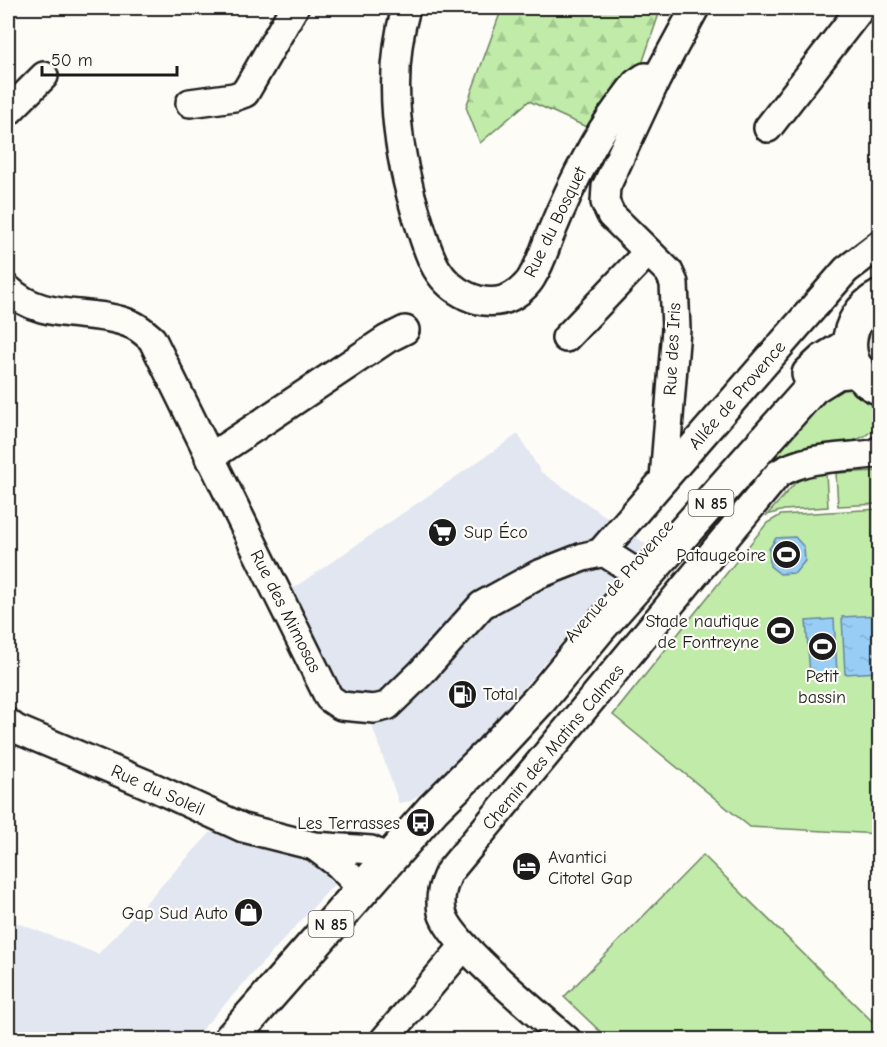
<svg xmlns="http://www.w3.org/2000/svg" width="887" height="1047" font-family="'Comic Neue',sans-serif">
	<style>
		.built { fill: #e1e6f0 }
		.grass { fill: #c0eba8; stroke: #6e8462; stroke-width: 1.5 }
		.forest { fill: url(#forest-firs); stroke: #6e8462; stroke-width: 1.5 }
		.water { fill: url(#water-ripples); stroke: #66879f; stroke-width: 1.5 }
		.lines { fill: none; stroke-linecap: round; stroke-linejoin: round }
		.minor-casing { stroke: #1c1c1c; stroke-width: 32 }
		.major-casing { stroke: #1c1c1c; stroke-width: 38 }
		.minor { stroke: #fdfcf7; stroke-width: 27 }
		.major { stroke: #fdfcf7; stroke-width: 33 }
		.labels { text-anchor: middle; stroke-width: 4.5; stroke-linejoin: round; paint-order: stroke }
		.shield { fill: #fdfcf7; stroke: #605f5e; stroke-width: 1.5 }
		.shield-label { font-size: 16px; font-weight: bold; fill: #1c1c1c }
		.street-label { font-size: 18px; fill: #1c1c1c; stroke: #fdfcf7 }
		.poi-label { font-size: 18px; fill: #1c1c1c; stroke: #fdfcf7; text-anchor: end }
	</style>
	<defs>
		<pattern id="forest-firs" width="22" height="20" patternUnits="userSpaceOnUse" patternTransform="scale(1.5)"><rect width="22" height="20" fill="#c0eba8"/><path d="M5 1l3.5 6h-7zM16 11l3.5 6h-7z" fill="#a4c990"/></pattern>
		<pattern id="water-ripples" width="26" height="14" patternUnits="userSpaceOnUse" patternTransform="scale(1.5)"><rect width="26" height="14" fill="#98cef6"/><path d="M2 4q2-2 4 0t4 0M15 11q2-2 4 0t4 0" fill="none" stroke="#82b0d2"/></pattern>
	</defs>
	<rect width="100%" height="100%" fill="#fdfcf7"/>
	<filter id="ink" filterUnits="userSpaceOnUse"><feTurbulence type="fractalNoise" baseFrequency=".0167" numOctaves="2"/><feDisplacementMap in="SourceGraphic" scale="12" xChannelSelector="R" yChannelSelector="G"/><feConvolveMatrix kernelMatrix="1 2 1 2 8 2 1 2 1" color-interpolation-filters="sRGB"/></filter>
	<g filter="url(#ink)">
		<g class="built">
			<path d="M518,434L541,472L646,544L457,765L411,801L399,803L369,717L339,689L288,592Z"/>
			<path d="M213,830L323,867L338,880L193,1039H8V934L15,922L98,954Z"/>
		</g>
		<g class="grass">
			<path d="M849,380L877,401C878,405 880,411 879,416C878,433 857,442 841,442L766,471L757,462L818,398Z"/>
			<path d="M879,471V504L838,506L836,473Z"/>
			<path d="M826,474L828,507L784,510L767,515L796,482L807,476Z"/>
			<path d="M879,509V834L750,827L613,715L767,523L781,515Z"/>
			<path d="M703,855L879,1028V1039H608L564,997Z"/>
		</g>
		<path class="forest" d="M502,8H661L642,64L593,130L529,101L480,143L466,107Z"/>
		<g class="water">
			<path d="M795,537L804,547L805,561L795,573L780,574L770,566L769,549L776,538Z"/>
			<path d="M879,615V672L845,674L842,617Z"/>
			<path d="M834,619L837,673L810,675L806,621Z"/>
		</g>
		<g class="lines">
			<defs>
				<g id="minor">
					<path d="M406,8C386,77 397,155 419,223C429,254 435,281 467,296C482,303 500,304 514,295C521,291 530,282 533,275C541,263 545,247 551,233C562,206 574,180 588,155C601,129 619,106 636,83L645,77L657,78"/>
					<path d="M190,103L234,97L245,93L294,8"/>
					<path d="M8,112L44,76"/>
					<path d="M768,128L861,8"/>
					<path d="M8,289C43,323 92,307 133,325C140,328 146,334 152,339L329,698L341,706L374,709L387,706L421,673L482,605L537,575L583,557L600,553L607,554L629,568"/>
					<path d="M566,338L648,252"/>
					<path d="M209,458L387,339L405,330"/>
					<path d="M664,479L676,329L674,283L669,272L611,215L605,202L606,187L657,78L695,8"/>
					<path d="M600,553L846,270L880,244"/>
					<path d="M8,723L16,729L149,785L243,828L314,846L371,850L389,859"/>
					<path d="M314,846L338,864L362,889"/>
					<path d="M384,1040L464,946"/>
					<path d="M567,1040C540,1015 449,943 442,912C439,896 443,885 449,872L778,474C806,456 842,458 873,454L880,450"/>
				</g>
				<g id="major">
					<path d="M880,297C842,317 837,370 880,388"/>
					<path d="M809,374L823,361L849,345"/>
					<path d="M230,1040L433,809L492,751L542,697L599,628L804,397L813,387L837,372L858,370"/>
				</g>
			</defs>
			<use href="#minor" class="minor-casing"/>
			<use href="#major" class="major-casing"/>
			<use href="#minor" class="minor"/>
			<use href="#major" class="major"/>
		</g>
	</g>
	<defs>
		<symbol id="supermarket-disc" viewBox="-11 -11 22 22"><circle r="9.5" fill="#1c1c1c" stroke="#fdfcf7"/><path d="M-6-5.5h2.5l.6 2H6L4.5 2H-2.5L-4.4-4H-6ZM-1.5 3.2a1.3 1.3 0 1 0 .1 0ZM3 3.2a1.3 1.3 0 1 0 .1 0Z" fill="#fff"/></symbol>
		<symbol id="stadium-disc" viewBox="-11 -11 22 22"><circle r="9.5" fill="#1c1c1c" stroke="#fdfcf7"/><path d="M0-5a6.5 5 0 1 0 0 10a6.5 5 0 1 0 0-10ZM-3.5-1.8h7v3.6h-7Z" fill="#fff"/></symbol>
		<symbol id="fuel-disc" viewBox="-11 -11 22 22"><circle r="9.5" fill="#1c1c1c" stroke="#fdfcf7"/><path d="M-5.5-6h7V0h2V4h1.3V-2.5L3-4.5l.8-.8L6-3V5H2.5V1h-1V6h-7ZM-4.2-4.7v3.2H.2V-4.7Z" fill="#fff"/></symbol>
		<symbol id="bus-disc" viewBox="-11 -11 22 22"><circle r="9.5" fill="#1c1c1c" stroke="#fdfcf7"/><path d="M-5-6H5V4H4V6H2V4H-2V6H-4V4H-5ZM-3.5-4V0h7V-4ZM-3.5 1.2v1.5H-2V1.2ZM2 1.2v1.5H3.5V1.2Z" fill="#fff"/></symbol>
		<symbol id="hotel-disc" viewBox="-11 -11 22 22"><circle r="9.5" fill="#1c1c1c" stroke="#fdfcf7"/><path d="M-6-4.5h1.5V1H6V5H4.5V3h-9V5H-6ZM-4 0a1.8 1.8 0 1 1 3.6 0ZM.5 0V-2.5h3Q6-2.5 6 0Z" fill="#fff"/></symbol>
		<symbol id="shop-disc" viewBox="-11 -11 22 22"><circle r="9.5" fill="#1c1c1c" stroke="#fdfcf7"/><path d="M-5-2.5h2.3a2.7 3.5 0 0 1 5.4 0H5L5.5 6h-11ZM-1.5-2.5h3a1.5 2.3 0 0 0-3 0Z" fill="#fff"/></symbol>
	</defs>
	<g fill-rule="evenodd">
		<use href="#supermarket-disc" x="426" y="516" width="33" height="33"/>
		<use href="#stadium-disc" x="770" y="538" width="33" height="33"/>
		<use href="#stadium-disc" x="764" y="614" width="33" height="33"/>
		<use href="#stadium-disc" x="806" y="630" width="33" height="33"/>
		<use href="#fuel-disc" x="446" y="678" width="33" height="33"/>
		<use href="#bus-disc" x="404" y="806" width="33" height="33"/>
		<use href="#hotel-disc" x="510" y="850" width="33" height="33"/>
		<use href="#shop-disc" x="232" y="896" width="33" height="33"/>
	</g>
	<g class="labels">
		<g class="shield">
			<rect x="688.5" y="490" width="45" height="26" rx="4.5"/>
			<rect x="308.5" y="911" width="45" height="26" rx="4.5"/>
		</g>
		<g class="shield-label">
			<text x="711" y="509">N 85</text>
			<text x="331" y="930">N 85</text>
		</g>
		<g class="street-label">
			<text transform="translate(555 222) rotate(-64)" y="6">Rue du Bosquet</text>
			<text transform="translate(672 349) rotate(-87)" y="6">Rue des Iris</text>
			<text transform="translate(737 395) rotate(-49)" y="6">Allée de Provence</text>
			<text transform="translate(619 581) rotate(-49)" y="6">Avenue de Provence</text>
			<text transform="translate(286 611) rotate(63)" y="6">Rue des Mimosas</text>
			<text transform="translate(553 747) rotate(-50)" y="6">Chemin des Matins Calmes</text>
			<text transform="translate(158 790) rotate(24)" y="6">Rue du Soleil</text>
		</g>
		<g class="poi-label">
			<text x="464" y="538" text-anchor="start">Sup Éco</text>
			<text x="766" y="561">Pataugeoire</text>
			<text x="759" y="627">Stade nautique<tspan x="759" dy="21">de Fontreyne</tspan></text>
			<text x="822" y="682" text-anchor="middle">Petit<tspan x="822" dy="21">bassin</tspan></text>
			<text x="483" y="700" text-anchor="start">Total</text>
			<text x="400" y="829">Les Terrasses</text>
			<text x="548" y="863" text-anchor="start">Avantici<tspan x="548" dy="21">Citotel Gap</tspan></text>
			<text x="228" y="919">Gap Sud Auto</text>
		</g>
	</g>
	<rect width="887" height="1047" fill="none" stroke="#fdfcf7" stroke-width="30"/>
	<rect x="15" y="15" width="857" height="1017" fill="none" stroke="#1c1c1c" stroke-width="2" filter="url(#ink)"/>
	<path d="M42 66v9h135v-9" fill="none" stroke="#1c1c1c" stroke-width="3"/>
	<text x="51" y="66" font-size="18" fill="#1c1c1c" stroke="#fdfcf7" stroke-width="4.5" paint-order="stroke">50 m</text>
</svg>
